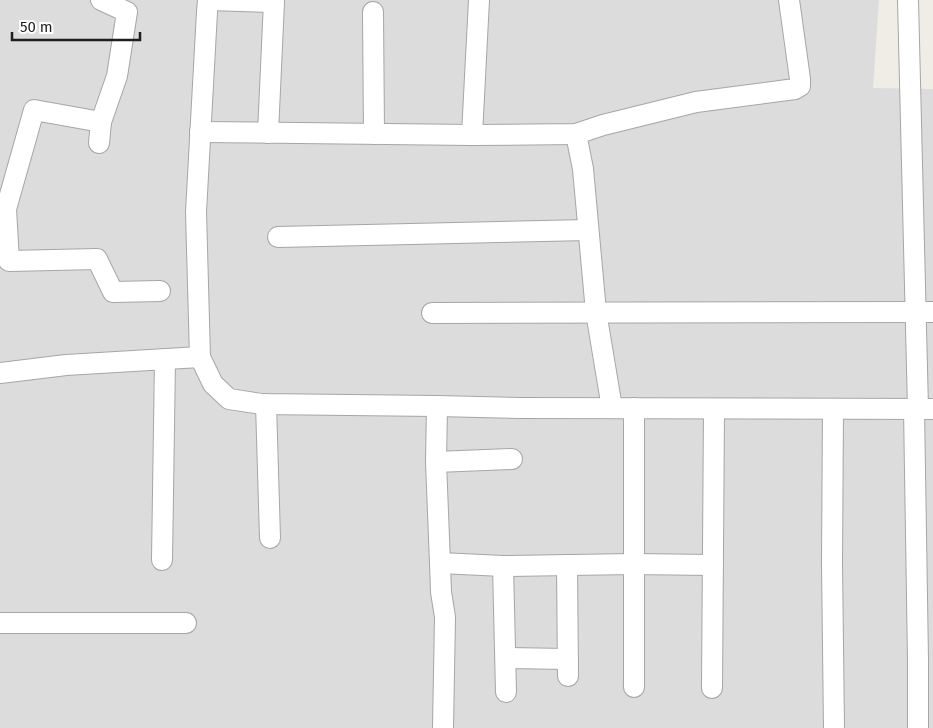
<svg xmlns="http://www.w3.org/2000/svg" width="933" height="728" font-family="'Fira Sans',sans-serif">
	<style>
		.residential { fill: #dddcdc }
		.lines { fill: none; stroke-linecap: round; stroke-linejoin: round }
		.street-casing { stroke: #a6a6a6; stroke-width: 22 }
		.street { stroke: #fff; stroke-width: 20 }
	</style>
	<rect width="100%" height="100%" fill="#f0ede6"/>
	<path class="residential" d="M0,0H879L873,88L933,89V728H0Z"/>
	<g class="lines">
		<defs>
			<g id="street">
				<path d="M208,0L207,12L196,212L200,357L213,384L229,399L261,404L437,406L519,408L933,409"/>
				<path d="M209,0L274,2L268,133"/>
				<path d="M908,0L918,409"/>
				<path d="M373,12L374,134"/>
				<path d="M101,122L34,110L6,209L9,261L97,259L113,292L160,291"/>
				<path d="M200,132L472,135L576,134L603,125L696,102L795,89L800,86V79L789,0"/>
				<path d="M576,134L583,169L596,312L612,408"/>
				<path d="M472,135L479,0"/>
				<path d="M99,143L101,122L117,76L127,12L101,0"/>
				<path d="M278,237L588,230"/>
				<path d="M432,313L933,312"/>
				<path d="M0,373L66,365L200,357"/>
				<path d="M266,404L270,538"/>
				<path d="M437,406L436,462L440,563L503,566L633,564L713,565"/>
				<path d="M914,408L918,660V728"/>
				<path d="M833,409L832,563L834,728"/>
				<path d="M436,462L512,459"/>
				<path d="M162,560L165,359"/>
				<path d="M440,563L441,592L445,617L443,728"/>
				<path d="M567,565L568,676"/>
				<path d="M503,566L506,692"/>
				<path d="M0,623H186"/>
				<path d="M506,658L568,659"/>
				<path d="M634,687V408"/>
				<path d="M712,688L714,410"/>
			</g>
		</defs>
		<use href="#street" class="street-casing"/>
		<use href="#street" class="street"/>
	</g>
	<path d="M12 32v8h128v-8" fill="none" stroke="#1f1f1f" stroke-width="2.5"/>
	<text x="20" y="32" font-size="15" fill="#1f1f1f" stroke="#ffffff" stroke-width="4" paint-order="stroke">50 m</text>
</svg>
